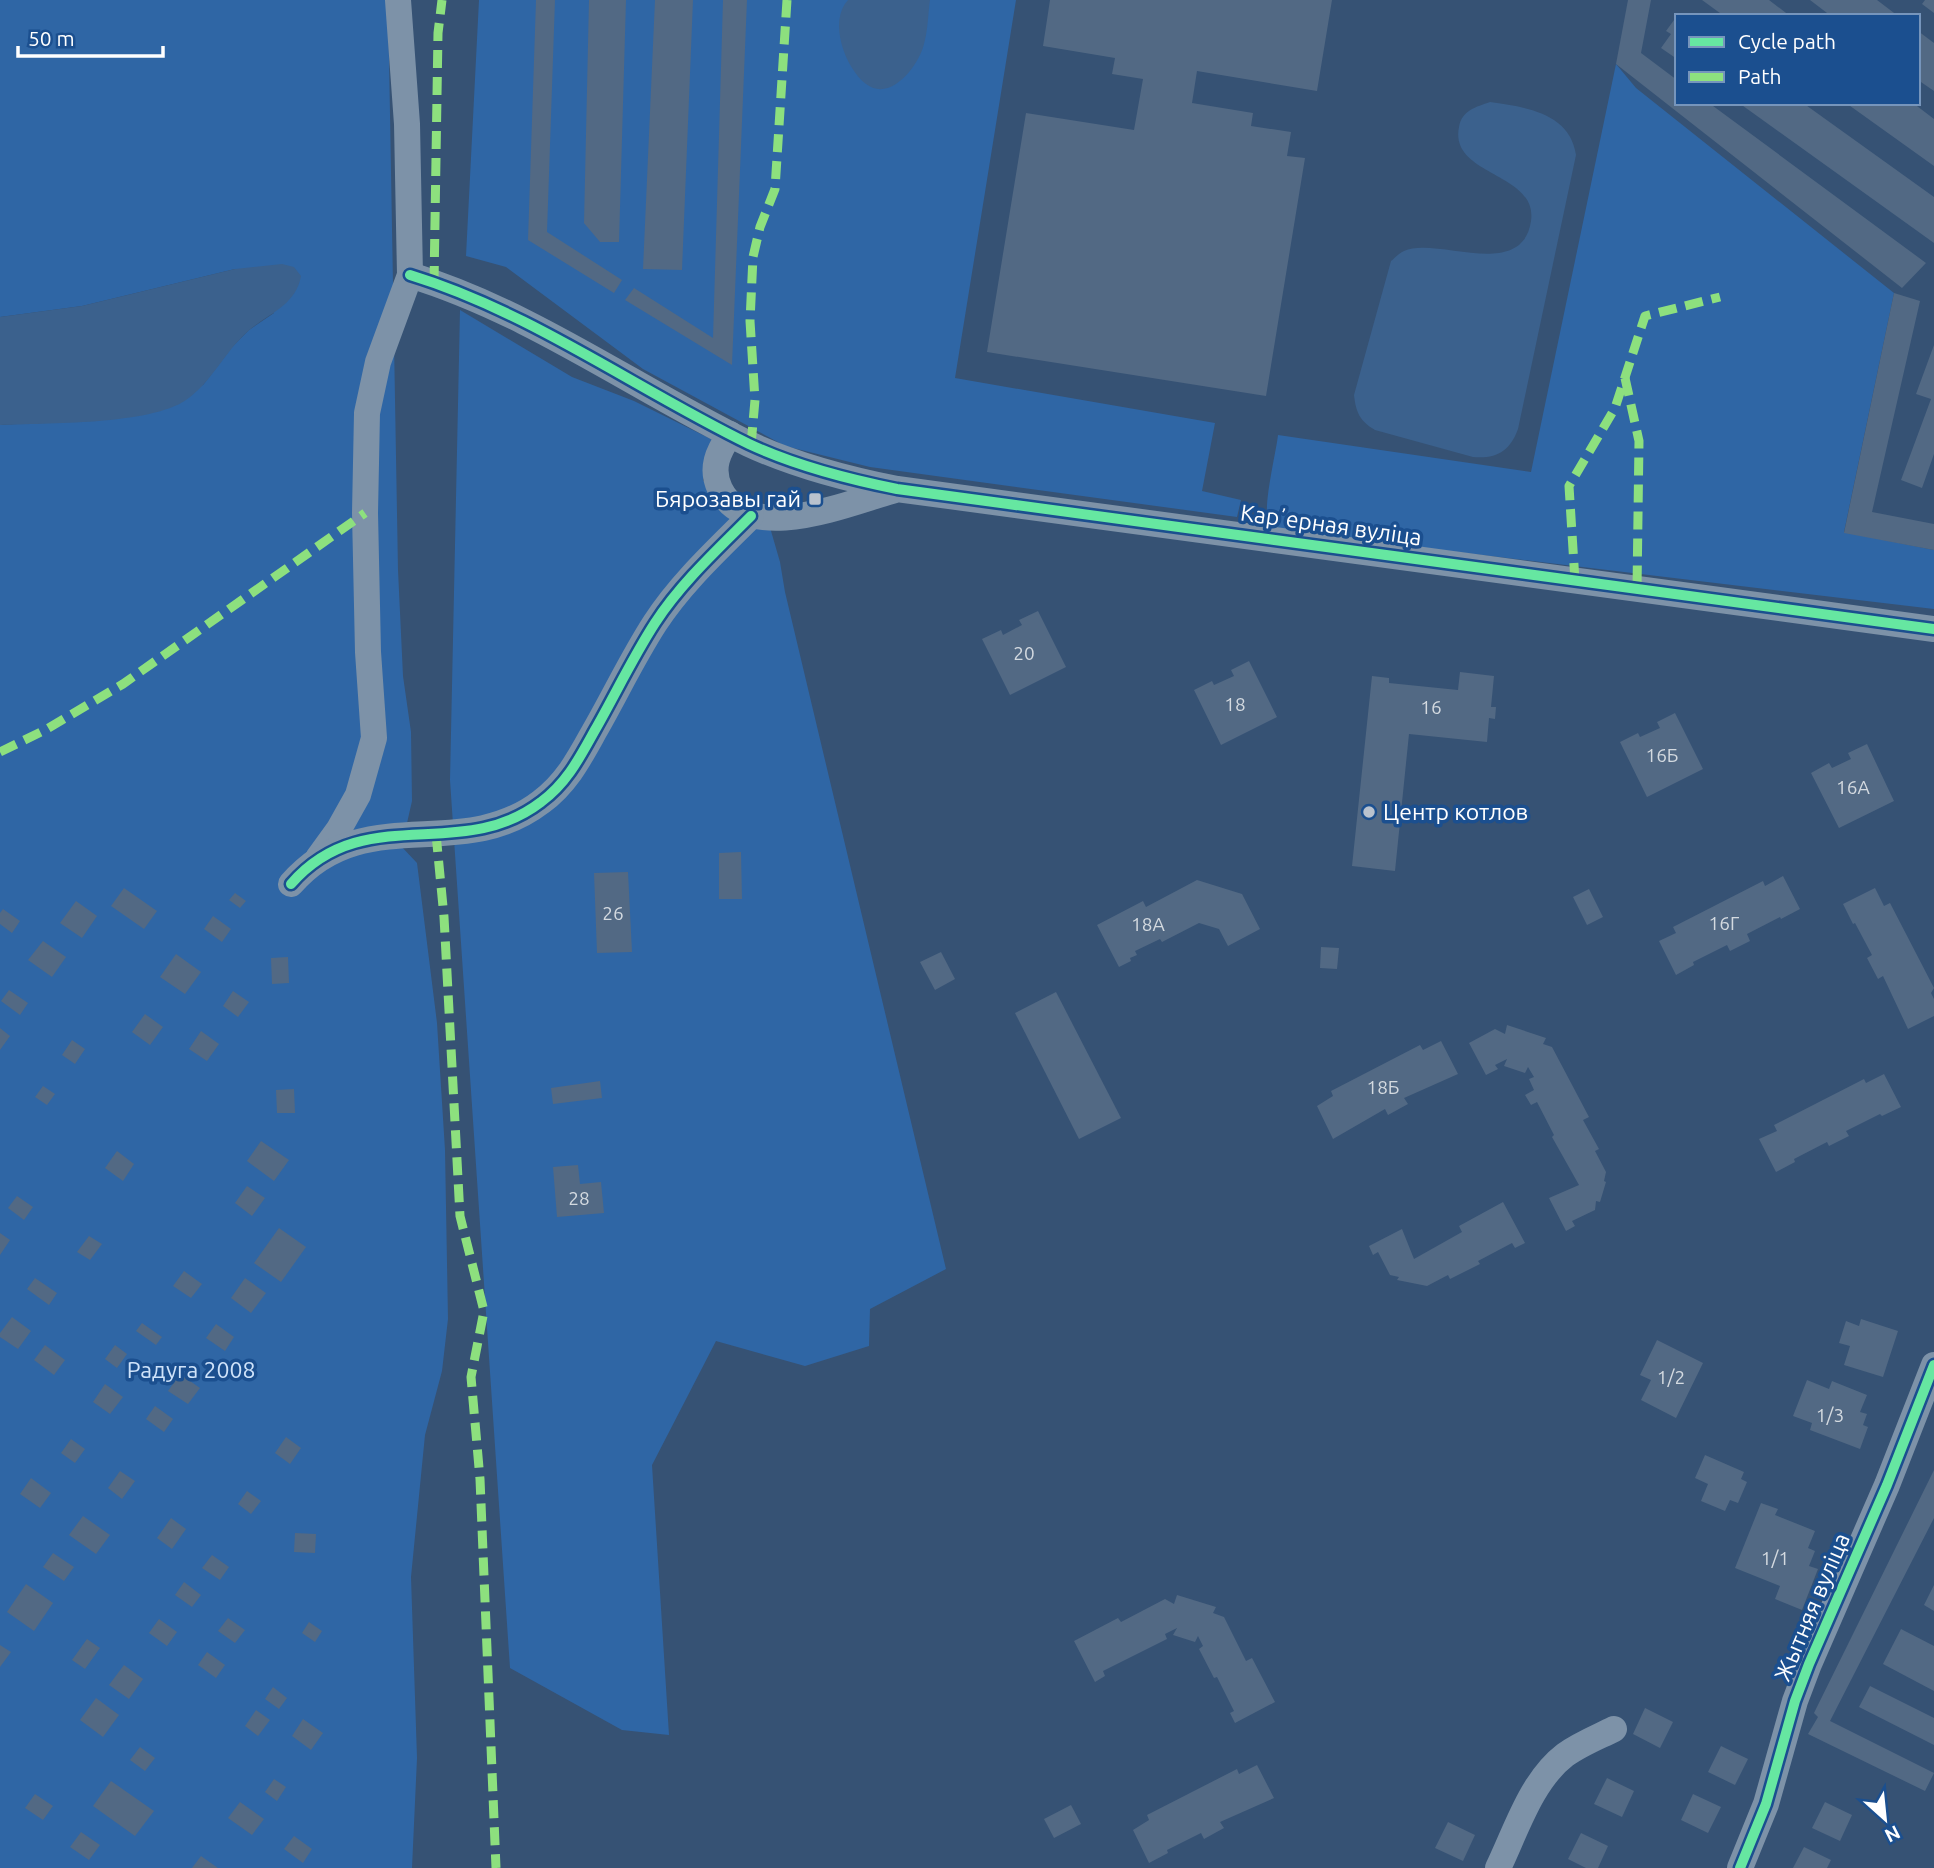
<svg xmlns="http://www.w3.org/2000/svg" width="1934" height="1868" font-family="Ubuntu,sans-serif">
	<style>
		.green { fill: #2f66a5 }
		.water { fill: #3b618d }
		.building { fill: #526984 }
		.lines { fill: none; stroke-linecap: round; stroke-linejoin: round }
		.minor { stroke: #7d92a8; stroke-width: 26 }
		.quiet { stroke: #8de07e; stroke-width: 9; stroke-dasharray: 18 9; stroke-linecap: butt }
		.cycleway-casing { stroke: #1b4f8f; stroke-width: 15 }
		.cycleway { stroke: #66e7a1; stroke-width: 10 }
		.poi-dot { fill: #b9c2ce; stroke: #1b4f8f; stroke-width: 2.5 }
		.labels { text-anchor: middle; stroke-width: 7; stroke-linejoin: round; paint-order: stroke }
		.number-label { font-size: 19px; fill: #d4dae0 }
		.poi-label { font-size: 23px; fill: #fff; stroke: #1b4f8f; text-anchor: end }
		.street-label { font-size: 23px; fill: #fff; stroke: #1b4f8f }
		.park-label { font-size: 23px; fill: #cfe3fa; stroke: #1b4f8f }
	</style>
	<rect width="100%" height="100%" fill="#365274"/>
	<g class="green">
		<path d="M0,0H388L398,570L403,676L411,732L412,801L407,823L353,830L292,868L360,851L400,845L417,863L437,1023L445,1150L448,1319L442,1371L425,1435L411,1577L417,1758L412,1868H0V425L71,421L203,385L232,347L249,330L274,313L235,269L82,306L0,317Z"/>
		<path d="M479,0H1016L955,378L1215,423L1202,491L1241,500L1237,517L870,467L785,446L643,369L506,267L466,256Z"/>
		<path d="M1616,64L1636,88L1894,293L1844,532L1934,550V609L1280,531C1275,528 1270,526 1268,520C1263,505 1276,453 1278,435L1531,472Z"/>
		<path d="M460,310L572,377L634,401L715,441L703,480L726,515L769,524L780,562L785,592L946,1269L870,1309L869,1346L805,1366L716,1341L652,1465L669,1735L622,1730L510,1668L450,780Z"/>
	</g>
	<g class="water">
		<path d="M848,0H930C928,14 928,30 924,44C919,65 891,103 866,84C845,68 828,21 848,0Z"/>
		<path d="M1490,102C1526,107 1570,113 1576,155L1518,429C1510,451 1497,459 1473,457L1375,430C1360,421 1356,413 1354,395L1391,261C1395,258 1399,253 1404,251C1436,236 1522,282 1531,221C1538,172 1449,176 1459,127C1462,110 1476,107 1490,102Z"/>
		<path d="M282,264L294,267L301,276C296,306 267,314 247,332C224,353 211,383 186,400C150,425 46,423 0,425V317L82,306L235,269Z"/>
	</g>
	<g class="building">
		<path d="M536,0H555L547,232L622,280L614,293L528,240Z"/>
		<path d="M589,0H626L619,242H600L584,223Z"/>
		<path d="M655,0H693L682,270L643,269Z"/>
		<path d="M723,0H747L732,365L625,300L634,288L713,338Z"/>
		<path d="M1050,0H1332L1317,91L1197,71L1192,103L1253,113L1251,126L1291,132L1287,156L1305,158L1266,396L987,352L1026,113L1134,130L1143,79L1112,74L1115,58L1043,46Z"/>
		<path d="M1628,0H1651L1641,53L1677,80V103H1709L1926,263L1902,288L1616,64Z"/>
		<path d="M1702,0H1769L1790,16H1724Z"/>
		<path d="M1810,0H1877L1898,16H1831Z"/>
		<path d="M1925,0H1934V13L1922,4Z"/>
		<path d="M1677,16V59L1661,48L1671,34L1666,31Z"/>
		<path d="M1918,31L1934,43V91L1918,80Z"/>
		<path d="M1739,103H1803L1934,197V243Z"/>
		<path d="M1846,103H1913L1934,119V166Z"/>
		<path d="M1894,293L1920,301L1872,512L1934,524V550L1844,533Z"/>
		<path d="M1934,345V454L1922,488L1901,480L1931,399L1916,394Z"/>
		<path d="M1038,611L1066,667L1010,695L982,639L1001,630L1003,635L1022,625L1019,620Z"/>
		<path d="M1249,661L1277,717L1221,745L1194,690L1212,681L1214,685L1234,676L1231,670Z"/>
		<path d="M1460,672L1494,676L1491,707H1496L1495,719L1489,718L1487,742L1409,734L1395,871L1352,866L1372,676L1389,678V683L1458,690Z"/>
		<path d="M1675,713L1703,769L1647,797L1620,742L1638,733L1640,737L1660,728L1657,722Z"/>
		<path d="M1867,744L1894,801L1839,828L1811,773L1829,763L1832,768L1851,759L1848,753Z"/>
		<path d="M741,852L742,899H719V853Z"/>
		<path d="M628,872L632,952L597,953L594,873Z"/>
		<path d="M1783,876L1800,909L1781,919L1780,917L1747,934L1750,941L1730,951L1727,945L1693,962L1694,965L1676,975L1659,941L1676,933L1673,927L1763,881L1765,886Z"/>
		<path d="M1197,880L1242,894L1260,929L1228,946L1219,929L1199,923L1162,942L1160,939L1135,951L1137,955L1130,958L1131,961L1119,967L1097,925L1143,901L1146,907Z"/>
		<path d="M124,888L157,911L144,929L111,906Z"/>
		<path d="M1875,888L1884,906L1890,903L1934,988L1931,993L1934,999V1016L1908,1029L1883,976L1878,979L1867,958L1872,955L1855,923L1853,924L1843,904Z"/>
		<path d="M1589,889L1603,917L1587,925L1573,897Z"/>
		<path d="M235,893L246,901L240,908L229,900Z"/>
		<path d="M76,901L97,916L82,938L60,923Z"/>
		<path d="M3,909L20,921L12,933L0,924V913Z"/>
		<path d="M213,916L231,929L222,942L204,929Z"/>
		<path d="M43,941L66,957L52,977L28,960Z"/>
		<path d="M1321,947L1339,948L1337,969L1320,968Z"/>
		<path d="M941,952L955,979L935,990L920,962Z"/>
		<path d="M176,954L201,972L185,994L160,977Z"/>
		<path d="M288,957L289,983L272,984L271,958Z"/>
		<path d="M9,990L28,1003L20,1015L1,1001Z"/>
		<path d="M233,991L249,1002L238,1017L223,1006Z"/>
		<path d="M1056,992L1121,1118L1079,1139L1015,1013Z"/>
		<path d="M145,1014L163,1027L150,1045L132,1032Z"/>
		<path d="M1507,1025L1546,1038L1543,1044L1552,1047L1589,1117L1583,1120L1599,1149L1595,1151L1606,1172L1604,1181L1606,1182L1600,1202L1596,1201L1595,1210L1572,1221L1575,1226L1566,1231L1549,1198L1579,1185L1552,1137L1554,1135L1537,1102L1531,1105L1525,1095L1534,1090L1529,1079L1534,1077L1528,1067L1525,1073L1504,1066L1507,1059L1495,1065L1498,1069L1486,1075L1469,1043L1495,1029L1505,1034Z"/>
		<path d="M0,1028L10,1036L0,1050Z"/>
		<path d="M201,1031L219,1044L207,1061L189,1049Z"/>
		<path d="M72,1040L85,1049L75,1064L62,1055Z"/>
		<path d="M1441,1041L1458,1074L1404,1098L1408,1104L1388,1115L1385,1109L1333,1139L1317,1106L1333,1096L1331,1091L1420,1045L1423,1050Z"/>
		<path d="M1884,1074L1901,1107L1882,1116L1880,1114L1846,1131L1849,1136L1829,1146L1827,1142L1794,1159L1795,1162L1776,1172L1759,1139L1777,1131L1774,1125L1864,1079L1866,1083Z"/>
		<path d="M600,1081L602,1098L553,1104L551,1088Z"/>
		<path d="M43,1086L55,1094L47,1105L35,1097Z"/>
		<path d="M294,1089L295,1113H277L276,1090Z"/>
		<path d="M261,1141L289,1160L274,1181L247,1161Z"/>
		<path d="M117,1151L134,1164L123,1181L105,1168Z"/>
		<path d="M578,1165L580,1184L601,1182L604,1213L557,1217L553,1167Z"/>
		<path d="M247,1186L265,1198L252,1216L235,1203Z"/>
		<path d="M17,1196L33,1207L24,1220L8,1208Z"/>
		<path d="M1503,1202L1525,1243L1515,1248L1512,1243L1478,1261L1480,1264L1450,1279L1448,1275L1427,1286L1397,1280L1399,1277L1390,1275L1378,1252L1373,1255L1369,1246L1402,1229L1414,1259L1462,1232L1459,1226Z"/>
		<path d="M279,1228L306,1247L281,1282L254,1263Z"/>
		<path d="M0,1233L10,1240L0,1255Z"/>
		<path d="M89,1236L102,1244L90,1260L77,1252Z"/>
		<path d="M184,1271L202,1284L191,1298L173,1286Z"/>
		<path d="M35,1278L57,1293L49,1305L27,1289Z"/>
		<path d="M245,1278L266,1293L251,1313L231,1298Z"/>
		<path d="M12,1317L31,1331L18,1349L0,1337V1333Z"/>
		<path d="M1861,1319L1898,1331L1883,1377L1844,1365L1850,1346L1839,1343L1846,1321L1859,1326Z"/>
		<path d="M142,1323L162,1337L156,1345L136,1331Z"/>
		<path d="M216,1324L234,1337L225,1351L206,1338Z"/>
		<path d="M1657,1340L1703,1363L1676,1418L1641,1400L1651,1380L1640,1375Z"/>
		<path d="M45,1345L65,1360L54,1375L34,1360Z"/>
		<path d="M115,1345L127,1354L117,1368L105,1359Z"/>
		<path d="M180,1374L200,1388L188,1404L168,1391Z"/>
		<path d="M1807,1380L1829,1389L1832,1381L1867,1395L1860,1412L1867,1414L1863,1425L1868,1427L1860,1449L1810,1430L1812,1423L1793,1416Z"/>
		<path d="M105,1384L123,1397L110,1414L93,1402Z"/>
		<path d="M155,1406L173,1419L164,1432L146,1419Z"/>
		<path d="M286,1437L301,1448L290,1464L275,1453Z"/>
		<path d="M71,1439L85,1449L75,1463L61,1453Z"/>
		<path d="M1705,1455L1744,1472L1741,1479L1747,1482L1738,1503L1730,1500L1725,1511L1701,1501L1708,1484L1695,1478Z"/>
		<path d="M1934,1470V1518L1830,1721L1934,1773L1925,1791L1808,1734L1818,1717L1814,1713Z"/>
		<path d="M120,1471L135,1481L122,1499L108,1488Z"/>
		<path d="M31,1478L51,1493L40,1508L20,1494Z"/>
		<path d="M247,1491L261,1501L251,1514L238,1504Z"/>
		<path d="M1761,1503L1778,1509L1775,1515L1815,1531L1808,1548L1815,1551L1809,1566L1818,1569L1802,1610L1775,1599L1780,1586L1735,1568Z"/>
		<path d="M83,1516L110,1535L96,1554L69,1535Z"/>
		<path d="M171,1518L186,1529L172,1549L157,1538Z"/>
		<path d="M295,1533L316,1534L315,1553L294,1552Z"/>
		<path d="M53,1553L74,1567L64,1581L43,1567Z"/>
		<path d="M212,1555L229,1567L220,1580L202,1568Z"/>
		<path d="M184,1582L201,1595L192,1607L175,1595Z"/>
		<path d="M26,1584L53,1603L34,1631L7,1612Z"/>
		<path d="M1934,1585V1611L1924,1605Z"/>
		<path d="M1177,1595L1216,1607L1213,1613L1224,1617L1246,1661L1252,1658L1275,1702L1235,1723L1230,1713L1234,1711L1217,1677L1214,1678L1199,1649L1203,1646L1198,1636L1195,1642L1173,1635L1177,1628L1165,1634L1167,1639L1103,1671L1105,1676L1095,1682L1074,1641L1118,1618L1121,1622L1165,1599L1174,1604Z"/>
		<path d="M228,1618L245,1630L235,1643L218,1631Z"/>
		<path d="M159,1619L177,1632L167,1646L149,1633Z"/>
		<path d="M309,1622L322,1631L315,1642L302,1633Z"/>
		<path d="M1901,1629L1934,1646V1691L1883,1664Z"/>
		<path d="M87,1639L100,1648L85,1669L72,1660Z"/>
		<path d="M0,1645L11,1652L0,1667Z"/>
		<path d="M207,1652L225,1665L216,1678L198,1665Z"/>
		<path d="M124,1665L143,1679L129,1699L109,1685Z"/>
		<path d="M1870,1686L1934,1718V1745L1859,1707Z"/>
		<path d="M273,1687L287,1698L279,1709L265,1699Z"/>
		<path d="M96,1698L119,1715L103,1737L80,1720Z"/>
		<path d="M1645,1708L1673,1722L1660,1748L1633,1734Z"/>
		<path d="M256,1710L270,1720L258,1736L245,1726Z"/>
		<path d="M303,1719L323,1733L311,1750L292,1736Z"/>
		<path d="M1721,1746L1748,1759L1735,1785L1708,1772Z"/>
		<path d="M140,1747L155,1758L145,1771L130,1760Z"/>
		<path d="M1257,1765L1274,1798L1220,1822L1224,1828L1204,1839L1201,1833L1167,1850L1168,1853L1149,1863L1133,1830L1149,1820L1147,1815L1237,1769L1239,1774Z"/>
		<path d="M1607,1778L1634,1791L1622,1817L1594,1804Z"/>
		<path d="M274,1779L286,1787L277,1801L265,1792Z"/>
		<path d="M111,1781L154,1811L135,1836L93,1806Z"/>
		<path d="M35,1794L53,1806L43,1820L25,1808Z"/>
		<path d="M1693,1794L1721,1807L1708,1833L1681,1820Z"/>
		<path d="M240,1802L264,1819L252,1835L228,1818Z"/>
		<path d="M1825,1802L1852,1815L1840,1841L1812,1828Z"/>
		<path d="M1071,1805L1081,1824L1054,1838L1044,1819Z"/>
		<path d="M1448,1822L1475,1835L1463,1861L1435,1848Z"/>
		<path d="M81,1832L100,1845L89,1860L70,1847Z"/>
		<path d="M1581,1833L1608,1846L1598,1868H1586L1568,1859Z"/>
		<path d="M294,1836L312,1849L303,1863L284,1849Z"/>
		<path d="M1804,1847L1831,1860L1827,1868H1793Z"/>
		<path d="M201,1856L218,1868H192Z"/>
	</g>
	<g class="lines">
		<g class="minor">
			<path d="M410,275C531,312 636,389 749,444C796,466 847,479 897,489L1934,629"/>
			<path d="M730,434C718,452 710,468 720,489C748,546 848,503 892,491"/>
			<path d="M318,858L339,829L358,795L374,738L368,652L365,513L367,413L378,362L410,275L407,124L398,0"/>
			<path d="M291,884C364,800 460,864 541,802C567,783 580,757 595,730C615,695 633,657 655,623C681,583 717,550 751,516"/>
			<path d="M1498,1868C1516,1831 1531,1781 1565,1755C1580,1744 1598,1737 1614,1729"/>
			<path d="M1740,1868L1766,1804L1795,1701L1809,1664L1887,1485L1934,1365"/>
		</g>
		<g class="quiet">
			<path d="M434,284L438,33L442,0"/>
			<path d="M1625,378L1639,441L1637,589"/>
			<path d="M751,445L755,400L750,321L753,257L760,227L775,189L787,0"/>
			<path d="M1575,581L1569,486L1615,408L1645,316L1720,297"/>
			<path d="M0,752L45,730L123,684L365,513"/>
			<path d="M436,834L444,917L460,1216L484,1311L471,1377L480,1479L496,1868"/>
		</g>
		<defs>
			<g id="cycleway">
				<path d="M410,275C531,312 636,389 749,444C796,466 847,479 897,489L1934,629"/>
				<path d="M291,884C364,800 460,864 541,802C567,783 580,757 595,730C615,695 633,657 655,623C681,583 717,550 751,516"/>
				<path d="M1740,1868L1766,1804L1795,1701L1809,1664L1887,1485L1934,1365"/>
			</g>
		</defs>
		<use href="#cycleway" class="cycleway-casing"/>
		<use href="#cycleway" class="cycleway"/>
	</g>
	<g class="poi-dot">
		<rect x="808" y="492" width="14" height="14" rx="3.5"/>
		<circle cx="1369" cy="812" r="7"/>
	</g>
	<g class="labels">
		<g class="number-label">
			<text x="1024" y="660">20</text>
			<text x="1235" y="711">18</text>
			<text x="1431" y="714">16</text>
			<text x="1662" y="762">16Б</text>
			<text x="1853" y="794">16А</text>
			<text x="613" y="920">26</text>
			<text x="1724" y="930">16Г</text>
			<text x="1148" y="931">18А</text>
			<text x="1383" y="1094">18Б</text>
			<text x="579" y="1205">28</text>
			<text x="1671" y="1384">1/2</text>
			<text x="1830" y="1422">1/3</text>
			<text x="1775" y="1565">1/1</text>
		</g>
		<g class="poi-label">
			<text x="801" y="507">Бярозавы гай</text>
			<text x="1383" y="820" text-anchor="start">Центр котлов</text>
		</g>
		<g class="street-label">
			<text transform="translate(1331 525) rotate(8)" y="8">Карʼерная вуліца</text>
			<text transform="translate(1812 1607) rotate(-67)" y="8">Жытняя вуліца</text>
		</g>
		<g class="park-label">
			<text x="191" y="1378">Радуга 2008</text>
		</g>
	</g>
	<rect x="1675" y="14" width="245" height="91" fill="#1b4f8f" stroke="#7695bc" stroke-width="2"/>
	<rect x="1689" y="37" width="35" height="10" fill="#66e7a1" stroke="#7695bc" stroke-width="2"/>
	<text x="1738" y="49" font-size="21" fill="#ffffff">Cycle path</text>
	<rect x="1689" y="72" width="35" height="10" fill="#8de07e" stroke="#7695bc" stroke-width="2"/>
	<text x="1738" y="84" font-size="21" fill="#ffffff">Path</text>
	<g transform="translate(1885 1819) rotate(153)" stroke="#1b4f8f" stroke-width="5" paint-order="stroke">
	<path d="M0-5L12 26L0 18L-12 26Z" fill="#ffffff"/>
	<text y="-10" font-size="19" font-weight="bold" text-anchor="middle" fill="#ffffff">N</text>
	</g>
	<path d="M18 46v10h145v-10" fill="none" stroke="#ffffff" stroke-width="3.5"/>
	<text x="28" y="46" font-size="21" fill="#ffffff" stroke="#1b4f8f" stroke-width="5" paint-order="stroke">50 m</text>
</svg>
